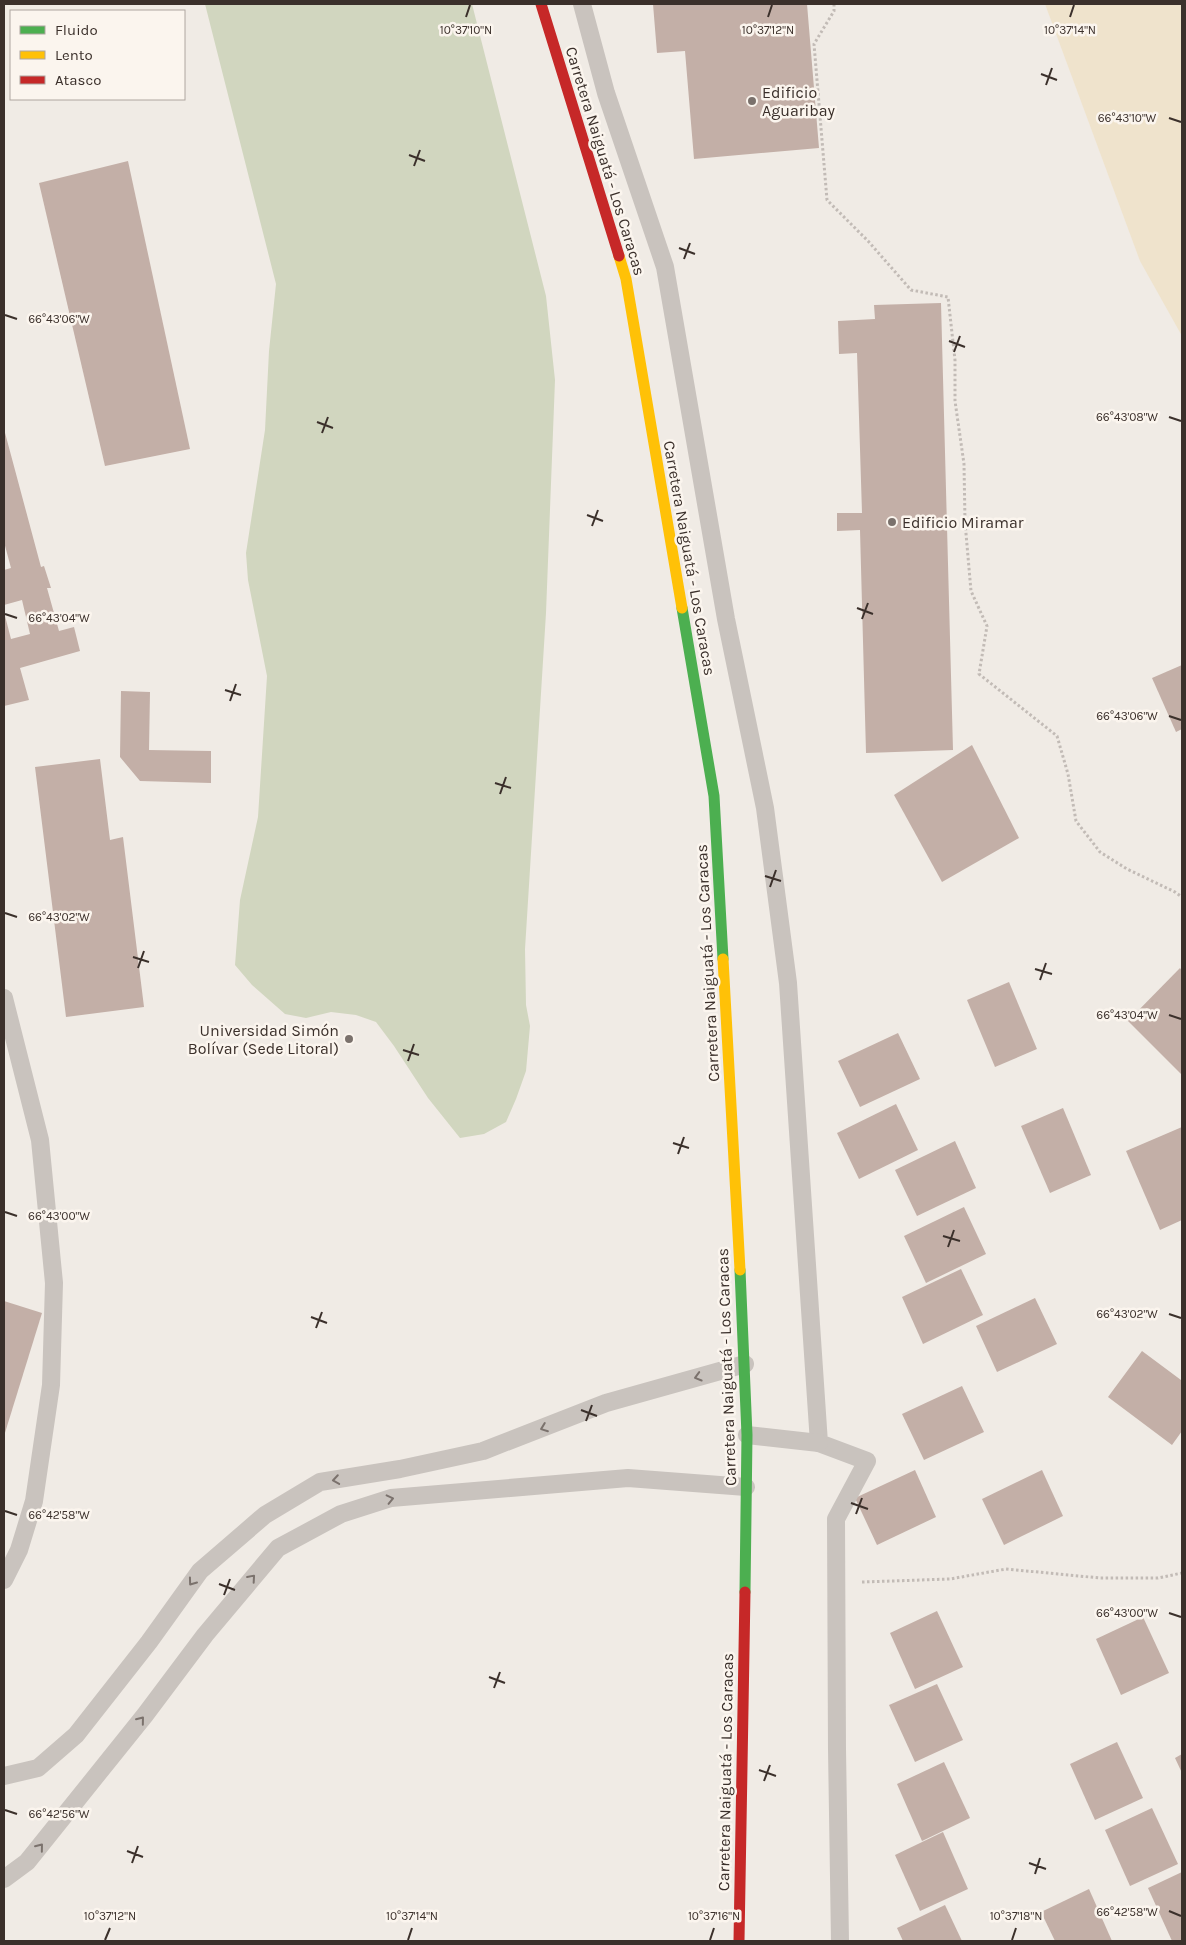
<svg xmlns="http://www.w3.org/2000/svg" width="1186" height="1945" font-family="Karla,sans-serif">
	<style>
		.green { fill: #d1d6bf }
		.sand { fill: #efe3cc }
		.building { fill: #c3afa7 }
		.lines { fill: none; stroke-linecap: round; stroke-linejoin: round }
		.path { stroke: #c2bbb6; stroke-width: 3; stroke-dasharray: 2.5 2.5; stroke-linecap: butt }
		.lane { stroke: #c9c3be; stroke-width: 18 }
		.fast { stroke: #4caf50; stroke-width: 11 }
		.slow { stroke: #ffc107; stroke-width: 11 }
		.jam { stroke: #c62828; stroke-width: 11 }
		.oneway { stroke: #7b726d }
		.ticks { fill: none; stroke: #3b302b; stroke-width: 2 }
		.poi-dot { fill: #7a716c; stroke: #fbf5ee; stroke-width: 2 }
		.labels { text-anchor: middle; stroke-width: 5; stroke-linejoin: round; paint-order: stroke }
		.poi-label { font-size: 16px; fill: #3b302b; stroke: #fbf5ee; text-anchor: start }
		.street-label { font-size: 16px; fill: #3b302b; stroke: #fbf5ee }
		.ticks-label { font-size: 12px; text-anchor: middle; fill: #3b302b; stroke: #fbf5ee; stroke-width: 5; stroke-linejoin: round; paint-order: stroke }
	</style>
	<rect width="100%" height="100%" fill="#f0ebe5"/>
	<path class="green" d="M205,4H472L546,296L555,380L546,613L525,949L526,1005L530,1026L526,1071L516,1099L506,1122L484,1134L460,1138L428,1098L394,1046L376,1022L356,1015L331,1012L306,1018L285,1014L252,985L235,965L240,900L258,817L267,676L248,580L246,553L265,430L269,351L276,284Z"/>
	<path class="sand" d="M1045,4H1182V336L1140,261Z"/>
	<g class="building">
		<path d="M653,4H807L819,148L694,159L685,51L657,53Z"/>
		<path d="M128,161L190,449L105,466L39,183Z"/>
		<path d="M941,303L953,750L866,753L860,530L837,531V513H862L857,353L839,354L838,321L875,319L874,305Z"/>
		<path d="M4,429L41,567L44,566L51,588H47L59,631L74,627L80,651L20,668L29,700L4,706V612L11,639L30,634L22,600L4,605V570L11,568L4,542Z"/>
		<path d="M1182,665V729L1176,732L1152,678Z"/>
		<path d="M121,691L150,692L149,750L211,751V783L140,781L120,757Z"/>
		<path d="M972,745L1019,838L942,882L894,795Z"/>
		<path d="M100,759L110,840L123,837L144,1007L66,1017L35,767Z"/>
		<path d="M1180,968L1182,971V1075L1128,1021Z"/>
		<path d="M1009,982L1037,1049L995,1067L967,1000Z"/>
		<path d="M898,1033L920,1079L860,1107L838,1061Z"/>
		<path d="M896,1104L918,1150L859,1179L837,1133Z"/>
		<path d="M1063,1108L1091,1175L1050,1193L1021,1126Z"/>
		<path d="M1182,1127V1220L1160,1230L1126,1151Z"/>
		<path d="M955,1141L976,1188L917,1216L895,1170Z"/>
		<path d="M964,1207L986,1254L926,1283L904,1236Z"/>
		<path d="M961,1269L983,1315L923,1344L902,1297Z"/>
		<path d="M1035,1298L1057,1344L997,1372L976,1326Z"/>
		<path d="M4,1301L42,1313L4,1436Z"/>
		<path d="M1142,1351L1181,1380L1182,1379V1431L1172,1445L1108,1397Z"/>
		<path d="M962,1386L984,1432L924,1460L902,1414Z"/>
		<path d="M915,1470L936,1517L877,1545L855,1498Z"/>
		<path d="M1042,1470L1063,1516L1004,1545L982,1499Z"/>
		<path d="M937,1611L963,1667L915,1689L890,1633Z"/>
		<path d="M1143,1617L1169,1673L1121,1695L1096,1639Z"/>
		<path d="M937,1684L963,1740L915,1762L889,1705Z"/>
		<path d="M1117,1742L1143,1798L1095,1820L1070,1764Z"/>
		<path d="M1182,1754V1773L1175,1758Z"/>
		<path d="M944,1762L970,1818L922,1841L897,1784Z"/>
		<path d="M1152,1808L1178,1864L1130,1886L1105,1830Z"/>
		<path d="M943,1832L968,1889L920,1911L895,1855Z"/>
		<path d="M1182,1872V1940L1172,1941L1148,1888Z"/>
		<path d="M1089,1889L1112,1941H1055L1041,1912Z"/>
		<path d="M945,1905L962,1941H903L897,1928Z"/>
	</g>
	<g class="lines">
		<g class="path">
			<path d="M834,4V11L814,44L827,200L868,241L911,290L948,297L955,360V401L964,464L965,522L971,591L987,626L979,674L1057,736L1068,774L1076,821L1100,852L1127,869L1175,892L1182,897"/>
			<path d="M862,1582L950,1579L1006,1569L1100,1578H1158L1182,1573"/>
		</g>
		<g class="lane">
			<path d="M582,4L606,93L665,267L726,619L765,808L788,983L819,1443L867,1461L836,1519L837,1749L840,1941"/>
			<path d="M4,998L40,1140L54,1283L51,1385L34,1501L19,1550L4,1580"/>
			<path d="M747,1435L819,1443"/>
			<path d="M4,1776L38,1768L76,1735L149,1642L200,1571L265,1515L320,1482L400,1469L483,1451L606,1403L745,1364"/>
			<path d="M4,1879L27,1862L145,1715L205,1635L278,1548L341,1514L391,1498L628,1478L746,1487"/>
		</g>
		<g class="fast">
			<path d="M682,608L714,796L723,959"/>
			<path d="M740,1270L747,1435L745,1592"/>
		</g>
		<g class="slow">
			<path d="M619,256L626,279L682,608"/>
			<path d="M723,959L740,1270"/>
		</g>
		<g class="jam">
			<path d="M541,4L619,256"/>
			<path d="M739,1941L745,1592"/>
		</g>
	</g>
	<defs><path id="oneway-chevron" d="M-2-3.5L2.5 0L-2 3.5" fill="none" stroke-width="1.6" stroke-linecap="round" stroke-linejoin="round" transform="scale(1.25)"/></defs>
	<g class="oneway">
		<use href="#oneway-chevron" transform="translate(698 1377) rotate(164)"/>
		<use href="#oneway-chevron" transform="translate(544 1428) rotate(159)"/>
		<use href="#oneway-chevron" transform="translate(336 1480) rotate(171)"/>
		<use href="#oneway-chevron" transform="translate(390 1499) rotate(-13)"/>
		<use href="#oneway-chevron" transform="translate(252 1578) rotate(-49)"/>
		<use href="#oneway-chevron" transform="translate(192 1582) rotate(126)"/>
		<use href="#oneway-chevron" transform="translate(141 1720) rotate(-51)"/>
		<use href="#oneway-chevron" transform="translate(40 1847) rotate(-51)"/>
	</g>
	<path class="ticks" d="M466,17L470,5M768,17L772,5M1070,17L1074,5M1041,74L1057,80M1046,85L1052,68M1169,118L1181,122M409,155L425,161M414,166L420,150M679,248L695,254M684,259L690,243M5,315L17,319M949,341L965,347M954,352L960,336M1169,417L1181,421M317,422L333,428M322,433L328,417M587,515L603,521M592,526L598,510M857,608L873,614M5,614L17,618M862,619L868,603M225,690L241,695M230,701L236,684M1169,716L1181,720M495,783L511,788M500,794L506,777M765,876L781,881M770,887L776,870M5,913L17,917M133,957L149,962M138,968L144,951M1035,969L1052,974M1040,980L1046,963M1169,1015L1181,1019M403,1050L419,1055M408,1061L414,1044M673,1143L689,1148M678,1154L684,1137M5,1212L17,1216M943,1236L960,1241M948,1247L954,1230M1169,1314L1181,1318M311,1317L327,1323M316,1328L322,1312M581,1410L597,1416M586,1421L592,1405M851,1503L868,1509M5,1511L17,1515M856,1514L862,1498M219,1584L235,1590M224,1595L230,1579M1169,1613L1181,1617M489,1677L505,1683M494,1688L500,1672M759,1770L776,1776M764,1781L770,1765M5,1810L17,1814M127,1851L143,1857M132,1863L138,1846M1029,1863L1046,1869M1035,1874L1040,1858M1169,1911L1181,1916M105,1940L110,1928M408,1940L412,1928M710,1940L714,1928M1012,1940L1016,1928"/>
	<g class="poi-dot">
		<circle cx="752" cy="101" r="5"/>
		<circle cx="892" cy="522" r="5"/>
		<circle cx="349" cy="1039" r="5"/>
	</g>
	<g class="labels">
		<g class="poi-label">
			<text x="762" y="98">Edificio<tspan x="762" dy="18">Aguaribay</tspan></text>
			<text x="902" y="528">Edificio Miramar</text>
			<text x="339" y="1036" text-anchor="end">Universidad Simón<tspan x="339" dy="18">Bolívar (Sede Litoral)</tspan></text>
		</g>
		<g class="street-label">
			<text transform="translate(606 161) rotate(73)" y="6">Carretera Naiguatá - Los Caracas</text>
			<text transform="translate(690 558) rotate(80)" y="6">Carretera Naiguatá - Los Caracas</text>
			<text transform="translate(707 963) rotate(-93)" y="6">Carretera Naiguatá - Los Caracas</text>
			<text transform="translate(726 1367) rotate(-92)" y="6">Carretera Naiguatá - Los Caracas</text>
			<text transform="translate(725 1772) rotate(-89)" y="6">Carretera Naiguatá - Los Caracas</text>
		</g>
	</g>
	<g class="ticks-label">
		<text x="1070" y="34">10°37'14"N</text>
		<text x="466" y="34">10°37'10"N</text>
		<text x="768" y="34">10°37'12"N</text>
		<text x="1127" y="122">66°43'10"W</text>
		<text x="59" y="323">66°43'06"W</text>
		<text x="1127" y="421">66°43'08"W</text>
		<text x="59" y="622">66°43'04"W</text>
		<text x="1127" y="720">66°43'06"W</text>
		<text x="59" y="921">66°43'02"W</text>
		<text x="1127" y="1019">66°43'04"W</text>
		<text x="59" y="1220">66°43'00"W</text>
		<text x="1127" y="1318">66°43'02"W</text>
		<text x="59" y="1519">66°42'58"W</text>
		<text x="1127" y="1617">66°43'00"W</text>
		<text x="59" y="1818">66°42'56"W</text>
		<text x="1127" y="1916">66°42'58"W</text>
		<text x="110" y="1920">10°37'12"N</text>
		<text x="412" y="1920">10°37'14"N</text>
		<text x="714" y="1920">10°37'16"N</text>
		<text x="1016" y="1920">10°37'18"N</text>
	</g>
	<rect width="1186" height="1945" fill="none" stroke="#3b302b" stroke-width="10"/>
	<rect x="10" y="10" width="175" height="90" fill="#fbf5ee" stroke="#aea6a0"/>
	<rect x="20" y="26" width="25" height="8" fill="#4caf50" stroke="#aea6a0"/>
	<text x="55" y="35" font-size="15" fill="#3b302b">Fluido</text>
	<rect x="20" y="51" width="25" height="8" fill="#ffc107" stroke="#aea6a0"/>
	<text x="55" y="60" font-size="15" fill="#3b302b">Lento</text>
	<rect x="20" y="76" width="25" height="8" fill="#c62828" stroke="#aea6a0"/>
	<text x="55" y="85" font-size="15" fill="#3b302b">Atasco</text>
</svg>
